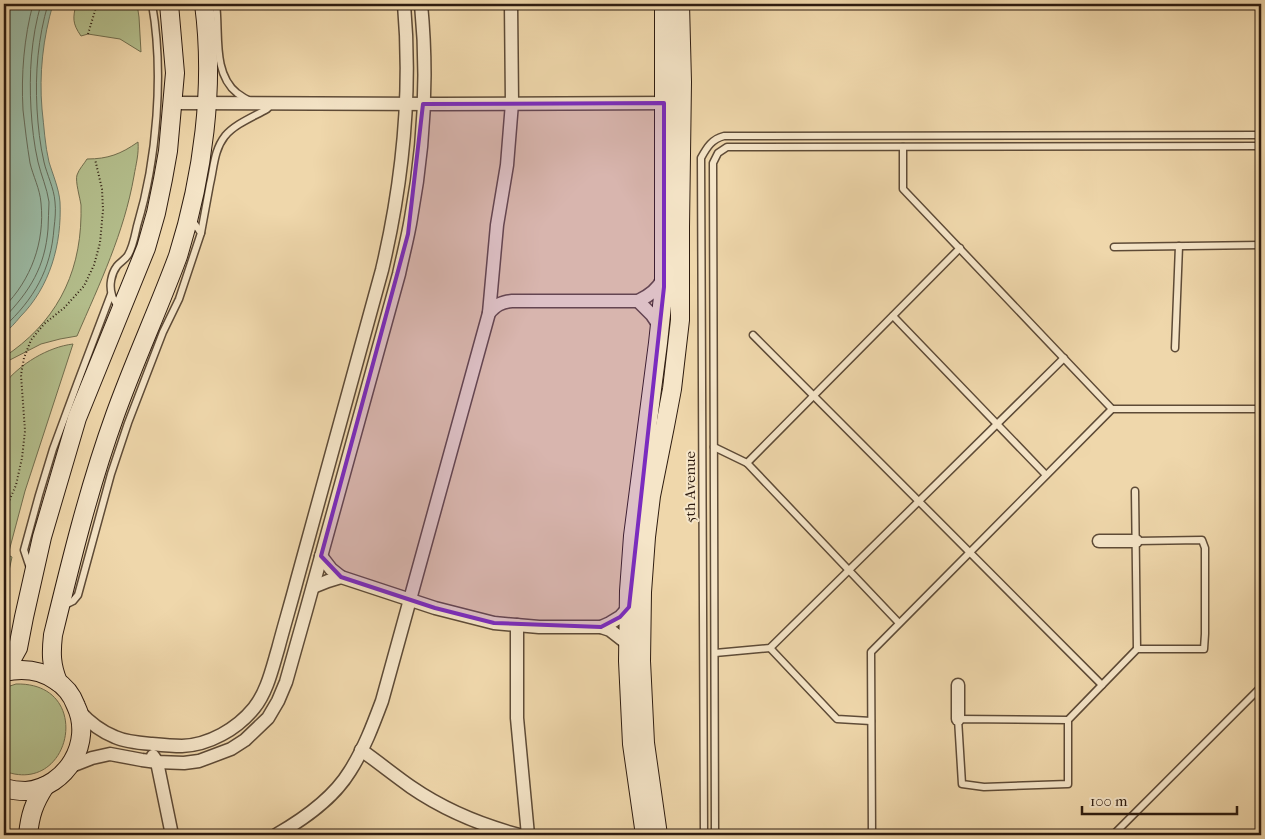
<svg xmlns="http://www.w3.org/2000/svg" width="1265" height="839" font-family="'IM FELL French Canon',serif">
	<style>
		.green { fill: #b4bf8d; stroke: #716e4e }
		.water { fill: #9bbaa4; stroke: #6f7b69 }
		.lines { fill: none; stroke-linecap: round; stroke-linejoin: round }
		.shore { stroke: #646b5a; stroke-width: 1 }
		.lane-casing { stroke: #5e4b37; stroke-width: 9 }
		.street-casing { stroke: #5e4b37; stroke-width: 15 }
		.secondary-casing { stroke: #2e1c10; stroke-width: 20 }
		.path { stroke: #2e1c10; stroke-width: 2; stroke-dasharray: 1 2.5; stroke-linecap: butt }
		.lane { stroke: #f5e5c8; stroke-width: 6 }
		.street { stroke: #f5e5c8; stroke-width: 12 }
		.secondary { stroke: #f5e5c8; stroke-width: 18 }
		.marked { fill: #7b2cbf; fill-opacity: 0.2; stroke: #7b2cbf; stroke-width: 4; stroke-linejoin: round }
		.labels { text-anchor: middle; stroke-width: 4; stroke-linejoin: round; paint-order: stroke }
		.street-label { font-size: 15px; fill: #2e1c10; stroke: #f5e5c8 }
	</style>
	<rect width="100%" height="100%" fill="#efd7ab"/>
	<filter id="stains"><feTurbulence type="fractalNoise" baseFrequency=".004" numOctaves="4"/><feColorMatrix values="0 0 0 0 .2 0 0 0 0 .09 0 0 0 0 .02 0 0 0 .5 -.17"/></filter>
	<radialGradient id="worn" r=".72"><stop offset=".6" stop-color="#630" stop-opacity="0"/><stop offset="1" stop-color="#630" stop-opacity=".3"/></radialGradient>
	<g class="green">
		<path d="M76,4H137L139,17L141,52L120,39L88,34L81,36C72,23 73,18 76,4Z"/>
		<path d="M138,142C139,154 136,164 134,176C124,233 100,283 77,336L60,339L41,344L4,363V357C54,324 80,277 81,216C81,213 81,209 81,205C80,198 75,181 77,175C79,169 84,164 87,159C108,159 121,154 138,142Z"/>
		<path d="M73,344L25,491L8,555L12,557L4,594V384C20,364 48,347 73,344Z"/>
		<path d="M16,684C95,682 72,797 4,771V688Z"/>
	</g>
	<path class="water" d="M4,4H53C43,38 39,74 42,109C44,126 45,146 49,162C53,175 59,189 60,202C62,244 50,287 20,317C15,323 10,329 4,333Z"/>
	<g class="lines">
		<g class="shore">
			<path d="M4,307C31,280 45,242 41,203C40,189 33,176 30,163C27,145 25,127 23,110C21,74 24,38 33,4"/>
			<path d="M4,318C30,291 45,267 48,229C48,220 49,211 49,202C47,188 41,175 38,162C34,145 32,126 31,109C29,74 31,38 41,4"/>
			<path d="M4,327C34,299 51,270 54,228C55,220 56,210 55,202C54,188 47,175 44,162C40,145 38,126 37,109C35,73 38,38 48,4"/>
		</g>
		<defs>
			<g id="lane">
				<path d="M216,4C220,32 212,73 237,93C241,96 246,99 250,101"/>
				<path d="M903,147V189L1112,409"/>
				<path d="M201,233C204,216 207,200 210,184C214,167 214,150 225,136C235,124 253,117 267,109L271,105"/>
				<path d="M1114,247L1261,245"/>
				<path d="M119,308C117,304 113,300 112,295C109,286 111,274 117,266C120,262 125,260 128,255C133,247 135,235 137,226C157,160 164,72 152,4"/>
				<path d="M893,316L1046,475"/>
				<path d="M753,335L1102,685"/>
				<path d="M1175,348L1179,246"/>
				<path d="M714,447L747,463L960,248"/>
				<path d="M747,463L899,623"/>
				<path d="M1135,491L1137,649"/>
				<path d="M30,568L24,550L39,495L53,449L77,384L111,294"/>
				<path d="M63,606L73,601L78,595L111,474L128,423L163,332L179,299L201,233L192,220"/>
				<path d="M770,648L837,719L871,721"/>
				<path d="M715,653L770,648L1064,358"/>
				<path d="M1068,720L958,719L962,784L984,787L1068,784V720L1137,649H1204L1205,634V548L1202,540L1136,541"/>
				<path d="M704,835L701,158C707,147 712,139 724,136L1261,135"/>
				<path d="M715,835L713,163L718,153L727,147L1261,146"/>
				<path d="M872,835L871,652L1112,409H1261"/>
				<path d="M1113,835L1261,687"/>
			</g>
			<g id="street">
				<path d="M172,103L440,104L672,103"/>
				<path d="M638,301L652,315L660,327"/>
				<path d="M489,313L497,225L507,165L512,103L511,4"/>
				<path d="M1099,541H1136"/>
				<path d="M321,556L331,569L341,577L435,608L494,623L539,627H601L610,623L620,617L629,607"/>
				<path d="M313,587L328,581L341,577"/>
				<path d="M517,625V718L528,835"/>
				<path d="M601,627L610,630L628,644"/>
				<path d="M958,685V719"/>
				<path d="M79,711C89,722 100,731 115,737C126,742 140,743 152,744C162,745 172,746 182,746C209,745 237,729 254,708C267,692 272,669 278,649C284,626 291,603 297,580C325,476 354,373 382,270C403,181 412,95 404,4"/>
				<path d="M361,750C378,762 394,775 411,787C443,809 481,825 519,835"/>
				<path d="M153,756L157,762L172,835"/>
				<path d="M69,767L92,758L110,754L142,760L157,762L184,763L199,761L231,749L245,740L268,718L278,701L286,682L306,611L399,274C403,255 408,237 411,218C424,148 428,75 421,4"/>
				<path d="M276,835C304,819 333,799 350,771C364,749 373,725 382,701L489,313C496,305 501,302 512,301H638C649,296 658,290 663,278"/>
			</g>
			<g id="secondary">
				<path d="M4,670L13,657L18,648L24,617L42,537L77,418L146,248L156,213L163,179L168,151L175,73L169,4"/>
				<path d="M4,672C22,668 39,669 55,680C65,686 72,695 76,706C93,742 67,787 26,791C19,791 11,790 4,788"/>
				<path d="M58,682C51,665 51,653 53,635C71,561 89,487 115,415C134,362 158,310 178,256C203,176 215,87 204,4"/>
				<path d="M28,835C30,815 34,803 45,786"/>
				<path d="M645,835L632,744L628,661L629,591L633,536L658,343L664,287V4"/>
				<path d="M658,835L645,743L641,661L642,592L646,537L651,496L665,426L672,389L680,320V227L682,82L680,4"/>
			</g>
		</defs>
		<use href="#lane" class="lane-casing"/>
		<use href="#street" class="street-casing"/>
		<use href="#secondary" class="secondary-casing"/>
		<g class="path">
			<path d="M88,34L97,4"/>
			<path d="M4,513L16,485L22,458L25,431L21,375L24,358L31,340L44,324L64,308L84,286L94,265L100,243L103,210L102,189L95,159"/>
		</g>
		<use href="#lane" class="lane"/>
		<use href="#street" class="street"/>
		<use href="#secondary" class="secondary"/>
	</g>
	<path class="marked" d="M664,103V287L629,607L620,617L601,627L494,623L435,608L341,577L321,556L408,234L423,104Z"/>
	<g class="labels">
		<g class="street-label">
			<text transform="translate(690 487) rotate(-90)" y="5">5th Avenue</text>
		</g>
	</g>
	<rect width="1265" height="839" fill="none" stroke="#efd7ab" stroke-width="20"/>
	<rect x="5" y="5" width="1255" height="829" fill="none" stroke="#2e1c10" stroke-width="2.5"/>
	<rect x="10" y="10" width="1245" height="819" fill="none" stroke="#2e1c10"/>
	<path d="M1082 806v8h155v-8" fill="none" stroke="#2e1c10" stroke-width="2.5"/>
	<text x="1090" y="806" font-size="15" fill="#2e1c10" stroke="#f5e5c8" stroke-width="4" paint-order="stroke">100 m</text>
	<rect width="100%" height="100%" filter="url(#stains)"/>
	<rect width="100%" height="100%" fill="url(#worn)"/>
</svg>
